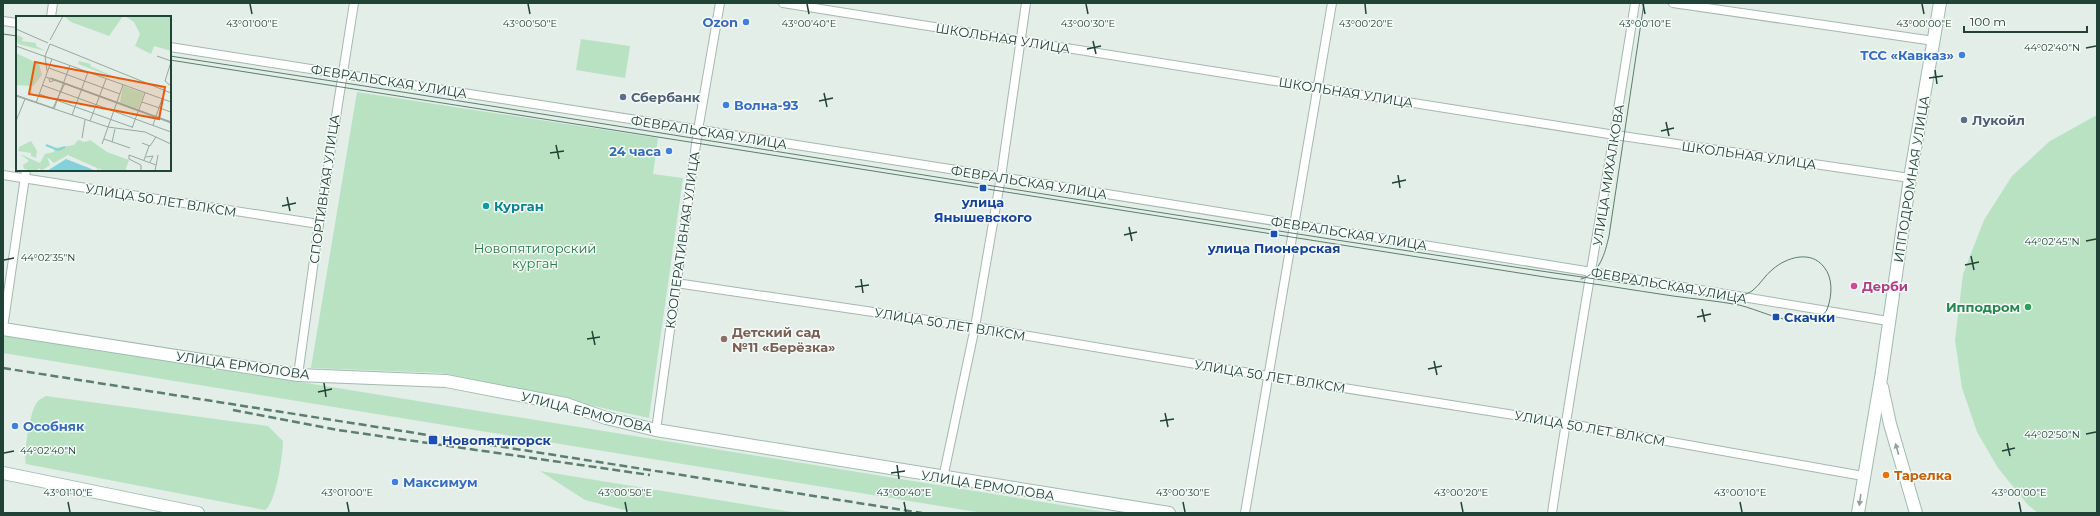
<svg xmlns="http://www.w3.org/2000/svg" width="2100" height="516" font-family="Montserrat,sans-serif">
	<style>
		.green { fill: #b9e2c2 }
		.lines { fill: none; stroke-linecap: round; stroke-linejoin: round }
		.street-casing { stroke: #a5b7af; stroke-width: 10 }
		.secondary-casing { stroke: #a0bbb0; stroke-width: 14 }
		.street { stroke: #fff; stroke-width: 8 }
		.secondary { stroke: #fff; stroke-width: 12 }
		.tram { stroke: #5b7d72; stroke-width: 1 }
		.rail { stroke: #5b7d72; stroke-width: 2.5; stroke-dasharray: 8 4; stroke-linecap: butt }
		.oneway { fill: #90a09b }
		.ticks { fill: none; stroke: #204237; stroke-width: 1.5 }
		.shop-dot { fill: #3f7fe0; stroke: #f4faf7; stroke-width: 1.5 }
		.service-dot { fill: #5c6f8a; stroke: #f4faf7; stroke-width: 1.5 }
		.transit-dot { fill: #1a4fb4; stroke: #f4faf7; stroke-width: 1.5 }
		.culture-dot { fill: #0f9aa8; stroke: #f4faf7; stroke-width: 1.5 }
		.hotel-dot { fill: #d1479c; stroke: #f4faf7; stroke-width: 1.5 }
		.leisure-dot { fill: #2e9e5b; stroke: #f4faf7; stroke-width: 1.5 }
		.education-dot { fill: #8d6e63; stroke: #f4faf7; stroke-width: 1.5 }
		.food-dot { fill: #e8710a; stroke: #f4faf7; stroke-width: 1.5 }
		.labels { text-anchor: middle; stroke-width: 3; stroke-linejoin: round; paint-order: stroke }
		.shop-label { font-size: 13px; font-weight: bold; fill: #366cbe; stroke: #f4faf7; text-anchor: end }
		.street-label { font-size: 13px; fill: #204237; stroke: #f4faf7 }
		.service-label { font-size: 13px; font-weight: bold; fill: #4e5e75; stroke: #f4faf7; text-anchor: start }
		.transit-label { font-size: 13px; font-weight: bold; fill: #164399; stroke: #f4faf7 }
		.culture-label { font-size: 13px; font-weight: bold; fill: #0d838f; stroke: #f4faf7; text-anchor: start }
		.park-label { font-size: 13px; fill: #267d42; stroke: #f4faf7 }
		.hotel-label { font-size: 13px; font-weight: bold; fill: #b23c85; stroke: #f4faf7; text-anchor: start }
		.leisure-label { font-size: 13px; font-weight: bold; fill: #27864d; stroke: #f4faf7; text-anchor: end }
		.education-label { font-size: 13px; font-weight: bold; fill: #785e54; stroke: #f4faf7; text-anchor: start }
		.food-label { font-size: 13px; font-weight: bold; fill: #c56008; stroke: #f4faf7; text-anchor: start }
		.inset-river { fill: none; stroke: #85d1d9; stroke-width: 2 }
		.inset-road { fill: none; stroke: #95a9a1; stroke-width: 1 }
		.view { fill: #e8590c; fill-opacity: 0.15; stroke: #e8590c; stroke-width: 2 }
		.inset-edge { fill: none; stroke: #204237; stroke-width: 2 }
		.ticks-label { font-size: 10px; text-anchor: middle; fill: #204237; stroke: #f4faf7; stroke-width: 3; stroke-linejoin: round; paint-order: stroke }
	</style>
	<rect width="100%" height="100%" fill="#e3eee8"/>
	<g class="green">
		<path d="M581,39L630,46L625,78L576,70Z"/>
		<path d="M357,92L658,138L653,174L683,178L649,418L441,373L311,368Z"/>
		<path d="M2097,115V513H2038L2028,505L1998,468L1977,432L1962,388L1955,340L1963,274L1984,220L2012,176L2050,141Z"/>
		<path d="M3,334L1111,513H983L3,353Z"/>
		<path d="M46,396L268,426L283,441C283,454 276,504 265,510L26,464C23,455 30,412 36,404C38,400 42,398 46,396Z"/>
		<path d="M540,471L798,513H636L585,500Z"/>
	</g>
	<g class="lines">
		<defs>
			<g id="street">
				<path d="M783,3L1615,135L1910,178"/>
				<path d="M1673,3L1934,41"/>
				<path d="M51,17L53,3"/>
				<path d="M3,21L17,23"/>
				<path d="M170,47L1001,177L1592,272L1888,321"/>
				<path d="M3,175L319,224"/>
				<path d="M676,283L975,327L1268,376L1565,423L1863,476"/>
				<path d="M3,328L26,170"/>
				<path d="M298,375L319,224L354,3"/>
				<path d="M656,430L698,130L720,3"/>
				<path d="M943,478L975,327L1001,177L1026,3"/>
				<path d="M1245,513L1332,3"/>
				<path d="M1552,513C1577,343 1609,173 1635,3"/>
			</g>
			<g id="secondary">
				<path d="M3,329L298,375L446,381L566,404L606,418L656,430L1169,513"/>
				<path d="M1882,387L1890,424L1916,513"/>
				<path d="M3,473L198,513"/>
				<path d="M1858,513L1881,378L1910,178L1940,3"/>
			</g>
		</defs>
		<use href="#street" class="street-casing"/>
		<use href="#secondary" class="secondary-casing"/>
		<use href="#street" class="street"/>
		<use href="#secondary" class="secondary"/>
		<g class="tram">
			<path d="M3,34L17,36"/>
			<path d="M170,56C689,135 1207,224 1726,298C1735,297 1744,296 1752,291C1760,285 1765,275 1773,269C1787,257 1811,250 1824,267C1833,278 1832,294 1828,307C1825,319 1808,321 1798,321C1777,320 1759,310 1739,305C1718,301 1695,299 1673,296C1632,290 1592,283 1551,278L170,60"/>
			<path d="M1581,279C1600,274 1605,253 1609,236L1644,3"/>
		</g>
		<g class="rail">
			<path d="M3,368L922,513"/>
			<path d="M233,410L338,430L650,475"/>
		</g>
	</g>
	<defs><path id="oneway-solid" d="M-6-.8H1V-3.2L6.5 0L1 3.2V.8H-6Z"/></defs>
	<g class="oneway">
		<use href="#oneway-solid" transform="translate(1897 449) rotate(-106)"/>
		<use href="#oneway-solid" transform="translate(1860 500) rotate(98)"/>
	</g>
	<path class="ticks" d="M250,4L252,14M528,4L530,14M807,4L809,14M1086,4L1088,14M1365,4L1366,14M1643,4L1645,14M1922,4L1924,14M1093,41L1096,54M2086,48L2096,46M1087,49L1101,46M1935,70L1937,84M1929,78L1943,76M824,93L827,107M819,101L833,98M1666,122L1669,136M1661,131L1674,128M556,145L559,159M550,153L564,151M1398,175L1400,188M1392,183L1406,180M287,197L290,211M282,206L296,203M1129,227L1132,241M1124,235L1137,232M2086,241L2096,239M1971,256L1974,270M4,260L14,258M1965,265L1979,262M861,279L863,293M855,287L869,285M1702,309L1705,322M1697,317L1711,314M592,331L595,345M587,339L600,337M1434,361L1437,375M1428,369L1442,366M324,383L326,397M318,392L332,389M1165,413L1168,427M1160,421L1174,419M2086,434L2096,432M2007,443L2010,456M2002,451L2015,448M4,453L14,451M897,465L899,479M891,473L905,471M68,502L70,512M347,502L349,512M625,502L627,512M904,502L906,512M1183,502L1185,512M1461,502L1463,512M1740,502L1742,512M2019,502L2021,512"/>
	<g class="shop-dot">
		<circle cx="746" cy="22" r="4"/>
		<circle cx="1962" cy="55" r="4"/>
		<circle cx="726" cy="105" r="4"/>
		<circle cx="669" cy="151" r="4"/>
		<circle cx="15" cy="426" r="4"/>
		<circle cx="395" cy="482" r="4"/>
	</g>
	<g class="service-dot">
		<circle cx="623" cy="97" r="4"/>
		<circle cx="1964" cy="120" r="4"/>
	</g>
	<g class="transit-dot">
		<rect x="979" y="184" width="8" height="8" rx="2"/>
		<rect x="1270" y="230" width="8" height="8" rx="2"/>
		<rect x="1772" y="313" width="8" height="8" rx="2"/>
		<rect x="428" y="435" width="10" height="10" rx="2"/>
	</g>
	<circle class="culture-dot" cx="486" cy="206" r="4"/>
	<circle class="hotel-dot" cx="1854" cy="286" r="4"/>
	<circle class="leisure-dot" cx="2028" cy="307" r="4"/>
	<circle class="education-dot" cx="724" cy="339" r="4"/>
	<circle class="food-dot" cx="1886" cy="475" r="4"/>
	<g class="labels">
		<g class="shop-label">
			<text x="738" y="27">Ozon</text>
			<text x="1954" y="60">ТСС «Кавказ»</text>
			<text x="734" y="110" text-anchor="start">Волна-93</text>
			<text x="661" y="156">24 часа</text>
			<text x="23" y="431" text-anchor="start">Особняк</text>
			<text x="403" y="487" text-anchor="start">Максимум</text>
		</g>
		<g class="street-label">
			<text transform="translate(1003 38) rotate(9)" y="5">ШКОЛЬНАЯ УЛИЦА</text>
			<text transform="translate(389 81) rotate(9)" y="5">ФЕВРАЛЬСКАЯ УЛИЦА</text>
			<text transform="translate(1346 92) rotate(9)" y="5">ШКОЛЬНАЯ УЛИЦА</text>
			<text transform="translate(709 132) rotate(9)" y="5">ФЕВРАЛЬСКАЯ УЛИЦА</text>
			<text transform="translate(1749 155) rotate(8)" y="5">ШКОЛЬНАЯ УЛИЦА</text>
			<text transform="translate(1608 175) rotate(-81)" y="5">УЛИЦА МИХАЛКОВА</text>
			<text transform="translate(1911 179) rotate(-81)" y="5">ИППОДРОМНАЯ УЛИЦА</text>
			<text transform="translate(1029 182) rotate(9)" y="5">ФЕВРАЛЬСКАЯ УЛИЦА</text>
			<text transform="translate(324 189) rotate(-82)" y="5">СПОРТИВНАЯ УЛИЦА</text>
			<text transform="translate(161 200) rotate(9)" y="5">УЛИЦА 50 ЛЕТ ВЛКСМ</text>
			<text transform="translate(1349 233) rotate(9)" y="5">ФЕВРАЛЬСКАЯ УЛИЦА</text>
			<text transform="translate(682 240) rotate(-82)" y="5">КООПЕРАТИВНАЯ УЛИЦА</text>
			<text transform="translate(1669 285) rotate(10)" y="5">ФЕВРАЛЬСКАЯ УЛИЦА</text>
			<text transform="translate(950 324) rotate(9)" y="5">УЛИЦА 50 ЛЕТ ВЛКСМ</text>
			<text transform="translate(243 365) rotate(8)" y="5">УЛИЦА ЕРМОЛОВА</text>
			<text transform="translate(1270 376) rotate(9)" y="5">УЛИЦА 50 ЛЕТ ВЛКСМ</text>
			<text transform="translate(587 412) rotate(14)" y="5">УЛИЦА ЕРМОЛОВА</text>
			<text transform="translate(1590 428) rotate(10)" y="5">УЛИЦА 50 ЛЕТ ВЛКСМ</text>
			<text transform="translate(988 485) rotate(9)" y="5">УЛИЦА ЕРМОЛОВА</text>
		</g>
		<g class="service-label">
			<text x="631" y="102">Сбербанк</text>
			<text x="1972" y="125">Лукойл</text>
		</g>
		<g class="transit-label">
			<text x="983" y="207">улица<tspan x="983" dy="15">Янышевского</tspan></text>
			<text x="1274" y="253">улица Пионерская</text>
			<text x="1784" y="322" text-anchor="start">Скачки</text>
			<text x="442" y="445" text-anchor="start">Новопятигорск</text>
		</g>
		<g class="culture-label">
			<text x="494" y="211">Курган</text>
		</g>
		<g class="park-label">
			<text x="535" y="253">Новопятигорский<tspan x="535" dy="15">курган</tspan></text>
		</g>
		<g class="hotel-label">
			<text x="1862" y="291">Дерби</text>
		</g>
		<g class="leisure-label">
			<text x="2020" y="312">Ипподpом</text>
		</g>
		<g class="education-label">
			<text x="732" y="337">Детский сад<tspan x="732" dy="15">№11 «Берёзка»</tspan></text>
		</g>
		<g class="food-label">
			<text x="1894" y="480">Тарелка</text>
		</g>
	</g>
	<g transform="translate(16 16)">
		<rect width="155" height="155" fill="#e3eee8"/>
		<path d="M48,0H107L93,20L55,6ZM109,0H155V35L138,30L135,38L119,30L124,18L118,6ZM2,19L7,22L6,25L20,27V30L30,35L2,28L0,22ZM0,37L23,48L26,59L17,70L0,69ZM63,45L75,48L74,50L115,68L62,48ZM107,70L128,77L122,93L104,87ZM62,124L69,126L74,124L91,136L113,144L109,155H88L82,152L84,155H82L81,152L52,139L38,147L31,141L34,149L25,155L24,152L19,155L8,153L7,149L13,145L4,138L24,147L29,138L38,136V132L58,129ZM15,125L21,135L20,142L15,140V137L2,135L3,131Z" fill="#b9e2c2"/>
		<path d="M50,143L73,152L79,155H31Z" fill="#85d1d9"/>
		<path class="inset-river" d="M30,129L42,134L49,131"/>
		<path class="inset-road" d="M0,13L32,27M34,24L47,0M34,28L155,77M0,30L155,86M141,40L155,45M155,46L149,65L155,70M33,52L104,78M31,55L29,40L34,28M30,61L155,107M26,69L155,116M23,78L116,111M0,79L37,92L49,67M0,80L92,111L129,116L155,128M126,86L155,96M20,87L36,43M38,93L54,49M56,99L72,56M0,105L9,83M74,105L90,63M155,106L35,62L33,63L34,66L39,64L155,106M137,109L146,83M116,112L129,77M66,122L69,104M88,123L114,132M96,126L99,113M126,127L134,130L140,121M86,128L107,69M113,139L140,149M113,139V143L125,149V155M130,141L137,140L134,146M128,144L133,130M139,155L142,139"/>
		<path class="view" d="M19,46L149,71L143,103L13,78Z"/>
		<rect width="155" height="155" class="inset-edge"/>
	</g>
	<g class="ticks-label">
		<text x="252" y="27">43°01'00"E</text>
		<text x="530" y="27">43°00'50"E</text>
		<text x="809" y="27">43°00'40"E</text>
		<text x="1088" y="27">43°00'30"E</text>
		<text x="1366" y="27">43°00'20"E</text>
		<text x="1645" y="27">43°00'10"E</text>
		<text x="1924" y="27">43°00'00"E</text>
		<text x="2052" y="51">44°02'40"N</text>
		<text x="2052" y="245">44°02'45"N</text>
		<text x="48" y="261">44°02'35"N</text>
		<text x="2052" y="438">44°02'50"N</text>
		<text x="48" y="454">44°02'40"N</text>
		<text x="68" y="496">43°01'10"E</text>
		<text x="347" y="496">43°01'00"E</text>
		<text x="625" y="496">43°00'50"E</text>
		<text x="904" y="496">43°00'40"E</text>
		<text x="1183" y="496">43°00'30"E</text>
		<text x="1461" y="496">43°00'20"E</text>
		<text x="1740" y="496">43°00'10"E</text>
		<text x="2019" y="496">43°00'00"E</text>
	</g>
	<rect width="2100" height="516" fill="none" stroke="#204237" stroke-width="8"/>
	<path d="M1964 26v6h123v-6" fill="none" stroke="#204237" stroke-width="2"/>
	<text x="1970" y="26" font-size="12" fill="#204237" stroke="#f4faf7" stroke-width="3" paint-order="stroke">100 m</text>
</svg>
